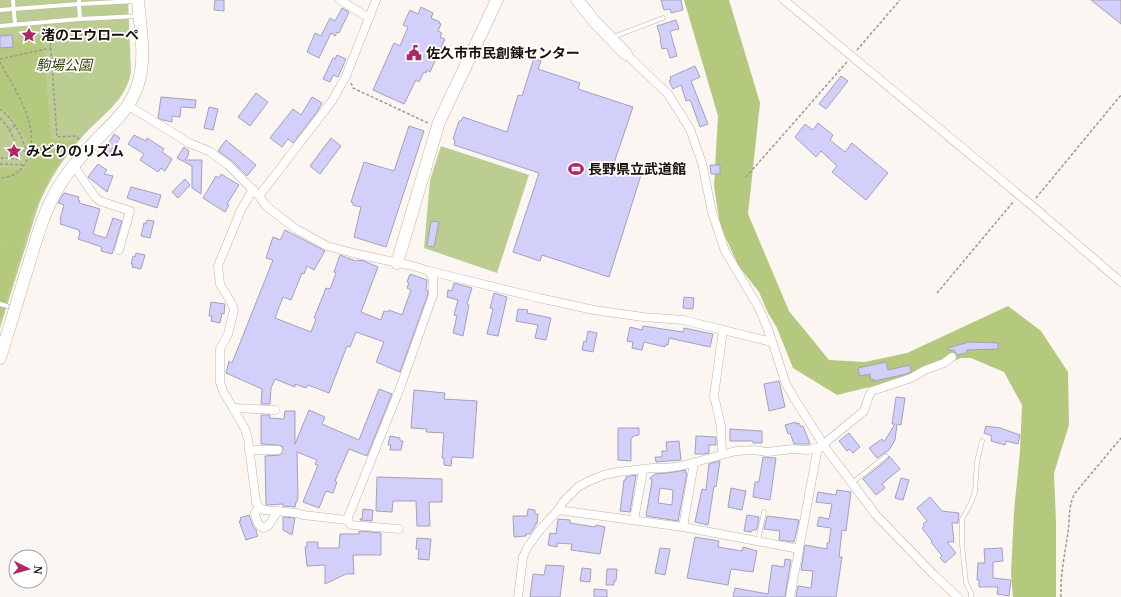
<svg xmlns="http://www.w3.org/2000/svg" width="1121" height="597" font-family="'Noto Serif','Noto Sans JP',serif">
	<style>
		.green { fill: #bccd92 }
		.forest { fill: #b4c97e }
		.building { fill: #d3cffb; stroke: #a3a1ba; fill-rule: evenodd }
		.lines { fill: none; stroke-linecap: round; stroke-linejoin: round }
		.lane-casing { stroke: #c9af9f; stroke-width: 5 }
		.street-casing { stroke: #c9af9f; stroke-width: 9 }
		.secondary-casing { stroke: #c9af9f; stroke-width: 13 }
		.path { stroke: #9e9792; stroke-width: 1.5; stroke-dasharray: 3 2; stroke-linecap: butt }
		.lane { stroke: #fff; stroke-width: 4 }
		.street { stroke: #fff; stroke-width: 8 }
		.secondary { stroke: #fff; stroke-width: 12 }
		.labels { text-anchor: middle; stroke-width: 3.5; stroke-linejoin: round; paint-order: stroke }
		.poi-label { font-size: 14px; font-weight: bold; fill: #1a110b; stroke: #fff; text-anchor: start }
		.park-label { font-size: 14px; font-style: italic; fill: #323e04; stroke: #fff }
	</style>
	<rect width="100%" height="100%" fill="#fbf6f2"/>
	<g class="green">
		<path d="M0,0H128L131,72C126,102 100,116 82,137C63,159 50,178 39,204L0,328Z"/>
		<path d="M441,146L529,175L497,273L424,248L430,180Z"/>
	</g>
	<g class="forest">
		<path d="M684,0H729L760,103L748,214L789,311L829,360L865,362L907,353L1008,306L1041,331L1068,372L1069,425L1054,473L1056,522V597H1013L1011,573L1014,512L1020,451L1022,405L1004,372L971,358H961L926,373L837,395L793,368L777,328L768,313L759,292L738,265L720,225L714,186L718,116Z"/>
		<path d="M43,37L51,140L75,141L52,172L36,205L0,321V250L1,246L0,245V168L24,170L32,155C23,134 18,121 0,106V43C15,42 29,39 43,37Z"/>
	</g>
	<g class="building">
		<path d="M215,0H224V11L214,10Z"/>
		<path d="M661,0H681L683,10L671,13L670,9L664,10Z"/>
		<path d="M1091,0H1121V24Z"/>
		<path d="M421,7L433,13L431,18L440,22L439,23L441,24L438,31L442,33L440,37L445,39L430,72L427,70L426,73L424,72L419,82L416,80L404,104L373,90L394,43L400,46L408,27L403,25L410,10L418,14Z"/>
		<path d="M342,8L349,12L339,33L337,32L335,36L331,33L319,58L307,52L315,33L321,36L330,18L335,21Z"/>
		<path d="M676,20L679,29L670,31L677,56L670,58L667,48L662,49L660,40L661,39L657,26Z"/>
		<path d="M12,35L13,47L0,48V36Z"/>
		<path d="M337,55L346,59L338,77L333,75L330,82L323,79L333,58L335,59Z"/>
		<path d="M534,58L541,61L538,69L580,83L578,89L633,107L613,166L641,175L609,277L542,255L540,261L513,252L539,173L454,145L455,140L453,139L459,121H461L463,117L507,132L518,95L522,96Z"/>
		<path d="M695,66L700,77L691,81L708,124L700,127L691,102L689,100L686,101L681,85L673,89L669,81L671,80L670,77Z"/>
		<path d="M841,76L848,81L826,109L819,104Z"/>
		<path d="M256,93L268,102L250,126L238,117Z"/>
		<path d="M161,97L196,100L195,108L181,107L180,117L172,116V122L163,120L158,118Z"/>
		<path d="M312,97L322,103L317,112L293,143L288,139L282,147L270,138L293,109L301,115Z"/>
		<path d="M209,107L218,109L213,130L204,128Z"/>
		<path d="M818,123L833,135L830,140L845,152L852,143L888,173L866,200L832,172L837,166L821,151L816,157L795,137L805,124L813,130Z"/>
		<path d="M409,126L424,131L386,247L354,237L361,207L353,205V203L351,202L364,162L394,171Z"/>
		<path d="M114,134L120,138L108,156L103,154Z"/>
		<path d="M134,135L146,141L147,138L164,149L162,152L172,159L165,171L161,168L158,172L140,160L144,154L128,144Z"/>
		<path d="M331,138L341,146L320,174L310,166Z"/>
		<path d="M226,140L256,165L247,176L232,161L218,151Z"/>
		<path d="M184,147L189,151L188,156L185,160H202L201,194L192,188V166L177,158Z"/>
		<path d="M98,164L107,170L104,174L113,176L107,192L88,177Z"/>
		<path d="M710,165H720V174H711Z"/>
		<path d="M221,174L239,185L227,204L229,205L225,212L203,198L216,176L219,178Z"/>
		<path d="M185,179L190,185L178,198L172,192Z"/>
		<path d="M131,187L161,195L157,208L127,198Z"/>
		<path d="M64,193L79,197L78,200L80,201L79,203L100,209L93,234L106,238L113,218L122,221L112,254L101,251L102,247L78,239L80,232H79V230L60,224L61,220L60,219L64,205L58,203Z"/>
		<path d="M147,220L154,221L150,238L141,236L144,223L146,224Z"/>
		<path d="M431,221L439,222L434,247L427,246Z"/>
		<path d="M285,230L325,251L314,270L307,266L304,274L302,273L291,300L283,297L275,318L311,332L316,319L314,318L326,288L330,289L336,273L334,272L340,255L356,261L357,260L364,261L378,267L361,312L381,320L384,311L388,312L389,310L402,315L411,290L407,288L409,283L407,282L410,274L427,280L426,290L428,291V294L400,372L376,362L384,342L356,332L350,347L347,346L329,393L308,385L306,388L295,384V387L275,379L271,388L270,404H261L262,389L226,373L229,361L232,363L273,260L266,258L273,237L280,240Z"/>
		<path d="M136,253L145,255L141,269L132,267L133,264H131L133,256L135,257Z"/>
		<path d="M454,283L472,288L467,304L469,305L463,336L453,333L457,316L454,315L458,300L447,297L448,290L452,291Z"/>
		<path d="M494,293L507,297L498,336L487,334L493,309L490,308Z"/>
		<path d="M684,297L694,298L693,309L683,308Z"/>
		<path d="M211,302L225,304L224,314L222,313L220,323L211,321L212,316H209Z"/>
		<path d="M518,309L528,310L527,313L551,318L546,340L535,338L538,325L516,321Z"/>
		<path d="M643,326L683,332L684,328L713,334L710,347L669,338L668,345H665V347L644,342L642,350L632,348L633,342L627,341L630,327L642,330Z"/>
		<path d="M588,331L597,333L593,352L582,350L584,341L586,342Z"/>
		<path d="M969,342L998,343V349L967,350L966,353L957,355L954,350H949L948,348Z"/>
		<path d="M886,362L888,370L910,365L911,372L902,375L874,381V379L871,380L870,374L860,376L858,368Z"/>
		<path d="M779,381L785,407L769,411L764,384Z"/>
		<path d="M379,389L392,394L367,456L349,449L335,481L337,482L333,493L326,491L319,508L303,502L318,465L315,464L317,460L297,452L298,496L297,502H296L295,507L283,506V504L266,505L265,456L280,455L283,450V447L278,445L261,444V415H270L269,418L284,419L285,411H295V444L309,410L325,417L322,424L359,440Z"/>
		<path d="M414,390L445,393L444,399L477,401L473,458L452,457L451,466L444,465V458H442L444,433L426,432L427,429L411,428Z"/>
		<path d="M896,397L905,398L901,425L897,424L895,440L889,450L877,458L869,448L882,439L884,442L895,424H892Z"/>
		<path d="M796,422V424L799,423L801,427L803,426L810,444H794L790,433L788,434L785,425Z"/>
		<path d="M986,426L1000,428L1020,435L1018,444L1006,441L1005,445L991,441L992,436L984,433Z"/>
		<path d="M618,428H639V435L633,436V437L631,438V461L618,460Z"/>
		<path d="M730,429L762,431V443H753V441H730Z"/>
		<path d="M849,433L860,447L853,453L849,449L847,451L839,441Z"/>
		<path d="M390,436L400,438V441H403L401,450H390L391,445H388Z"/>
		<path d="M696,436L716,437V445H709V453L703,454H695Z"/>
		<path d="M679,441L681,460L656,462L655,457H662V451H667L666,442Z"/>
		<path d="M889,456L900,469L882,484L885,488L876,495L863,479L888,459Z"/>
		<path d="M763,457L776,458L770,500L753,497L755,482H759Z"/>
		<path d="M720,461L716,487L714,486L708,525L695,522L702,489L706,490L709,464Z"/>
		<path d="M686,470L685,473H687L678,521L646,516L652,481L650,478L655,474L667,473ZM660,488L673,490L672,505L658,503Z"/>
		<path d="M636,475L630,512L620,511L624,480H626V477Z"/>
		<path d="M377,477L442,479V502H429L430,526H417L416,501H393L392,512L376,511Z"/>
		<path d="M901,478L909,480L903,500L895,498Z"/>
		<path d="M731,488L746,491L742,510L728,507Z"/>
		<path d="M837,490L851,492L846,531L842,530L839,557H842L836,597H796L798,586L811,588L813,571L801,570L805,545L827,549V543H829L831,528L817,526L819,517L829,519L832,504L816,502L818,492L836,495Z"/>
		<path d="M930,497L942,511L959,513L958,523H952L954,542H947L956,553L945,563L940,558L942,556L931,542L932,541L922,528L924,526L923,524L927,521L917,508Z"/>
		<path d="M363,509L373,510L372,521L360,520V519H362Z"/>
		<path d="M528,509L535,510V514H538L537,524H535V527L530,534H526V536L514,537L513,516H527Z"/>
		<path d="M249,515L253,526L257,531L256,532L258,536L246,540L239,521H241L240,518Z"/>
		<path d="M747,515L759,517L757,529L756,530H752L751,532L744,531Z"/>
		<path d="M767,516L799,520L794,542L779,540L780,531L764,529Z"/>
		<path d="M283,517L295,518L292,535L283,530Z"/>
		<path d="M558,519L570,520V523L595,527L596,525L605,527L600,554L571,550L572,544L557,543V547L548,545L550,533L556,534Z"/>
		<path d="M359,531L381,533V555H353L354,574H346L325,584V565L307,566L305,547H307V542H318V548H339L340,534H359Z"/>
		<path d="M695,537L719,541L718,547L742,551L743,547L757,551L753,572L731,569L728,585L687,578Z"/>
		<path d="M417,538L431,539L429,560L418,559L419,549H416Z"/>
		<path d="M660,548L670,549L665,575L655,573Z"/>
		<path d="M1002,548L1003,561L993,562V578L1011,580L1009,596L997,594L998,587H979V580H977L978,563H985L984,549Z"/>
		<path d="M785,559L791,560L785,597H733L735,588L768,594L772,565L784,567Z"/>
		<path d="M546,565L564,566L560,597H530L533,574L544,575Z"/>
		<path d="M582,568L591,569L590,582L580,581Z"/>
		<path d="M607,569H617L616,581H614V585H606Z"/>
		<path d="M594,589L607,590V597H594Z"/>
	</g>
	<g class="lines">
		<defs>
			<g id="lane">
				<path d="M13,0L15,24"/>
				<path d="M136,1L79,4L80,19L139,16"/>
				<path d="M0,10L79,4V0"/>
				<path d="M0,26L80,19"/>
				<path d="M613,37L663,18"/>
				<path d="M0,304L7,306"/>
				<path d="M852,483L886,456"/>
				<path d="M758,541L764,512"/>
				<path d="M971,597V593L966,583L962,544V519L971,503L975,492L977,462L982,441"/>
			</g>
			<g id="street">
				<path d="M784,0L1030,204L1121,282"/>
				<path d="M369,18L376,0"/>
				<path d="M626,54L668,94L690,129L702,163L712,212L725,251L759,308L769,332L786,384L794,398L827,450L876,515L934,575L958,597"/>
				<path d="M129,106L189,143L209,151L228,165L259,196L266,206L296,229L327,246L357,254L413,266L429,271L539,298L594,310L643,317L683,320L772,342"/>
				<path d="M74,166L95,197L100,201L130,211L119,250"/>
				<path d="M253,189L241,210L218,266L220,284L232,304L234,310L228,334L220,349V382L223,391L245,429L248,439L256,502L259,507L264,510L296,513L303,515L347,520"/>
				<path d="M259,196L332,101L346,76L369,18L340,0"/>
				<path d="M233,408L275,410"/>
				<path d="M249,450H278"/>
				<path d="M722,454L721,426L714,396L723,330"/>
				<path d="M259,507L255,513C256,518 257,525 263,528L268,526L278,511"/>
				<path d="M558,510L683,527L799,549L790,597"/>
				<path d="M634,520L643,470"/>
				<path d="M683,527L694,463"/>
				<path d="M399,529L351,525L347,520L400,388L433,295V279L429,271"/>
				<path d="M799,549L817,452L820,447L864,411L869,396L872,391L911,378L925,370L944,363L952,357"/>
				<path d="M518,597L523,557L527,548L539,531L558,510L563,502L578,487L589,481L604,475L618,472L652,468H666L681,466L736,451L754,450L767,452L793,449L808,450L820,447"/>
			</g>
			<g id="secondary">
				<path d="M577,0L595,22L626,54"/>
				<path d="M397,263L439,122L497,0"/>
				<path d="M0,358C10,325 20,292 30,260C37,238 42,217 53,197C64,175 80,157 97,139C114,122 132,107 139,81C146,55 140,27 138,0"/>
			</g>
		</defs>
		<use href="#lane" class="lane-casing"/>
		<use href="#street" class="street-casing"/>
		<use href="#secondary" class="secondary-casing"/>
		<g class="path">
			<path d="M46,29L50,37L57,137L76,136L81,141"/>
			<path d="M857,50L900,0"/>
			<path d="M0,59L51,48"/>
			<path d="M0,62C15,91 42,127 27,160C21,172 13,177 0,178"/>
			<path d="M351,83L353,88L428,123"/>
			<path d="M0,109C17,123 22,136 28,157"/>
			<path d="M0,118C11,129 17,143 18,159L0,158"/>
			<path d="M9,130L16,125"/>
			<path d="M18,151H26"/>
			<path d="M0,164L24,165"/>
			<path d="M746,177L847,62"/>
			<path d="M1036,198L1121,95"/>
			<path d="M937,293L1014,201"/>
			<path d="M1061,597C1060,575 1065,554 1068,532C1070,519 1068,506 1075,493L1121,438"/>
		</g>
		<use href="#lane" class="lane"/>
		<use href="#street" class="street"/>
		<use href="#secondary" class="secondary"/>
	</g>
	<defs>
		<symbol id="sight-bare" viewBox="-9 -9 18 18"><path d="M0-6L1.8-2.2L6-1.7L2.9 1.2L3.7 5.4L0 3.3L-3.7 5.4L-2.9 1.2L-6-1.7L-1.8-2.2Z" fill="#b02767" stroke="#fff" stroke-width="2.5" paint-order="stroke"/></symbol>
		<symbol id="civic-bare" viewBox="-9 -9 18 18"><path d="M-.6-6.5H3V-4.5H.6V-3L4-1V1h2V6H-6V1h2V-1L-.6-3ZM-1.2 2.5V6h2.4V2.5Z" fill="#b02767" stroke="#fff" stroke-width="2.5" paint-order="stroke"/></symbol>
		<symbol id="stadium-bare" viewBox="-9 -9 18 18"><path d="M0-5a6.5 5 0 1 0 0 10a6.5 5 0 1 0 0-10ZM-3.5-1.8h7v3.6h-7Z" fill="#b02767" stroke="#fff" stroke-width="2.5" paint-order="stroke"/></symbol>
	</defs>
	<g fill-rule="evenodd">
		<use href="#sight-bare" x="18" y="24" width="22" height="22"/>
		<use href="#civic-bare" x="403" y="42" width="22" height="22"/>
		<use href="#sight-bare" x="3" y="140" width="22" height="22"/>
		<use href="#stadium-bare" x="565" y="158" width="22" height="22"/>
	</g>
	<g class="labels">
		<g class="poi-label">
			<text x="41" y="40">渚のエウローペ</text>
			<text x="426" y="58">佐久市市民創錬センター</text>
			<text x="26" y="156">みどりのリズム</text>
			<text x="588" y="174">長野県立武道館</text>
		</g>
		<g class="park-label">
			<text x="64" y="70">駒場公園</text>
		</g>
	</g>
	<g transform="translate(28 569) rotate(96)"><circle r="19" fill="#ffffff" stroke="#a3a09d"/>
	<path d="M0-3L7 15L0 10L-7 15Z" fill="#b02767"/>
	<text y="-6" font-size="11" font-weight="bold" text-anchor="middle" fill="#1a110b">N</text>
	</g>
</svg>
